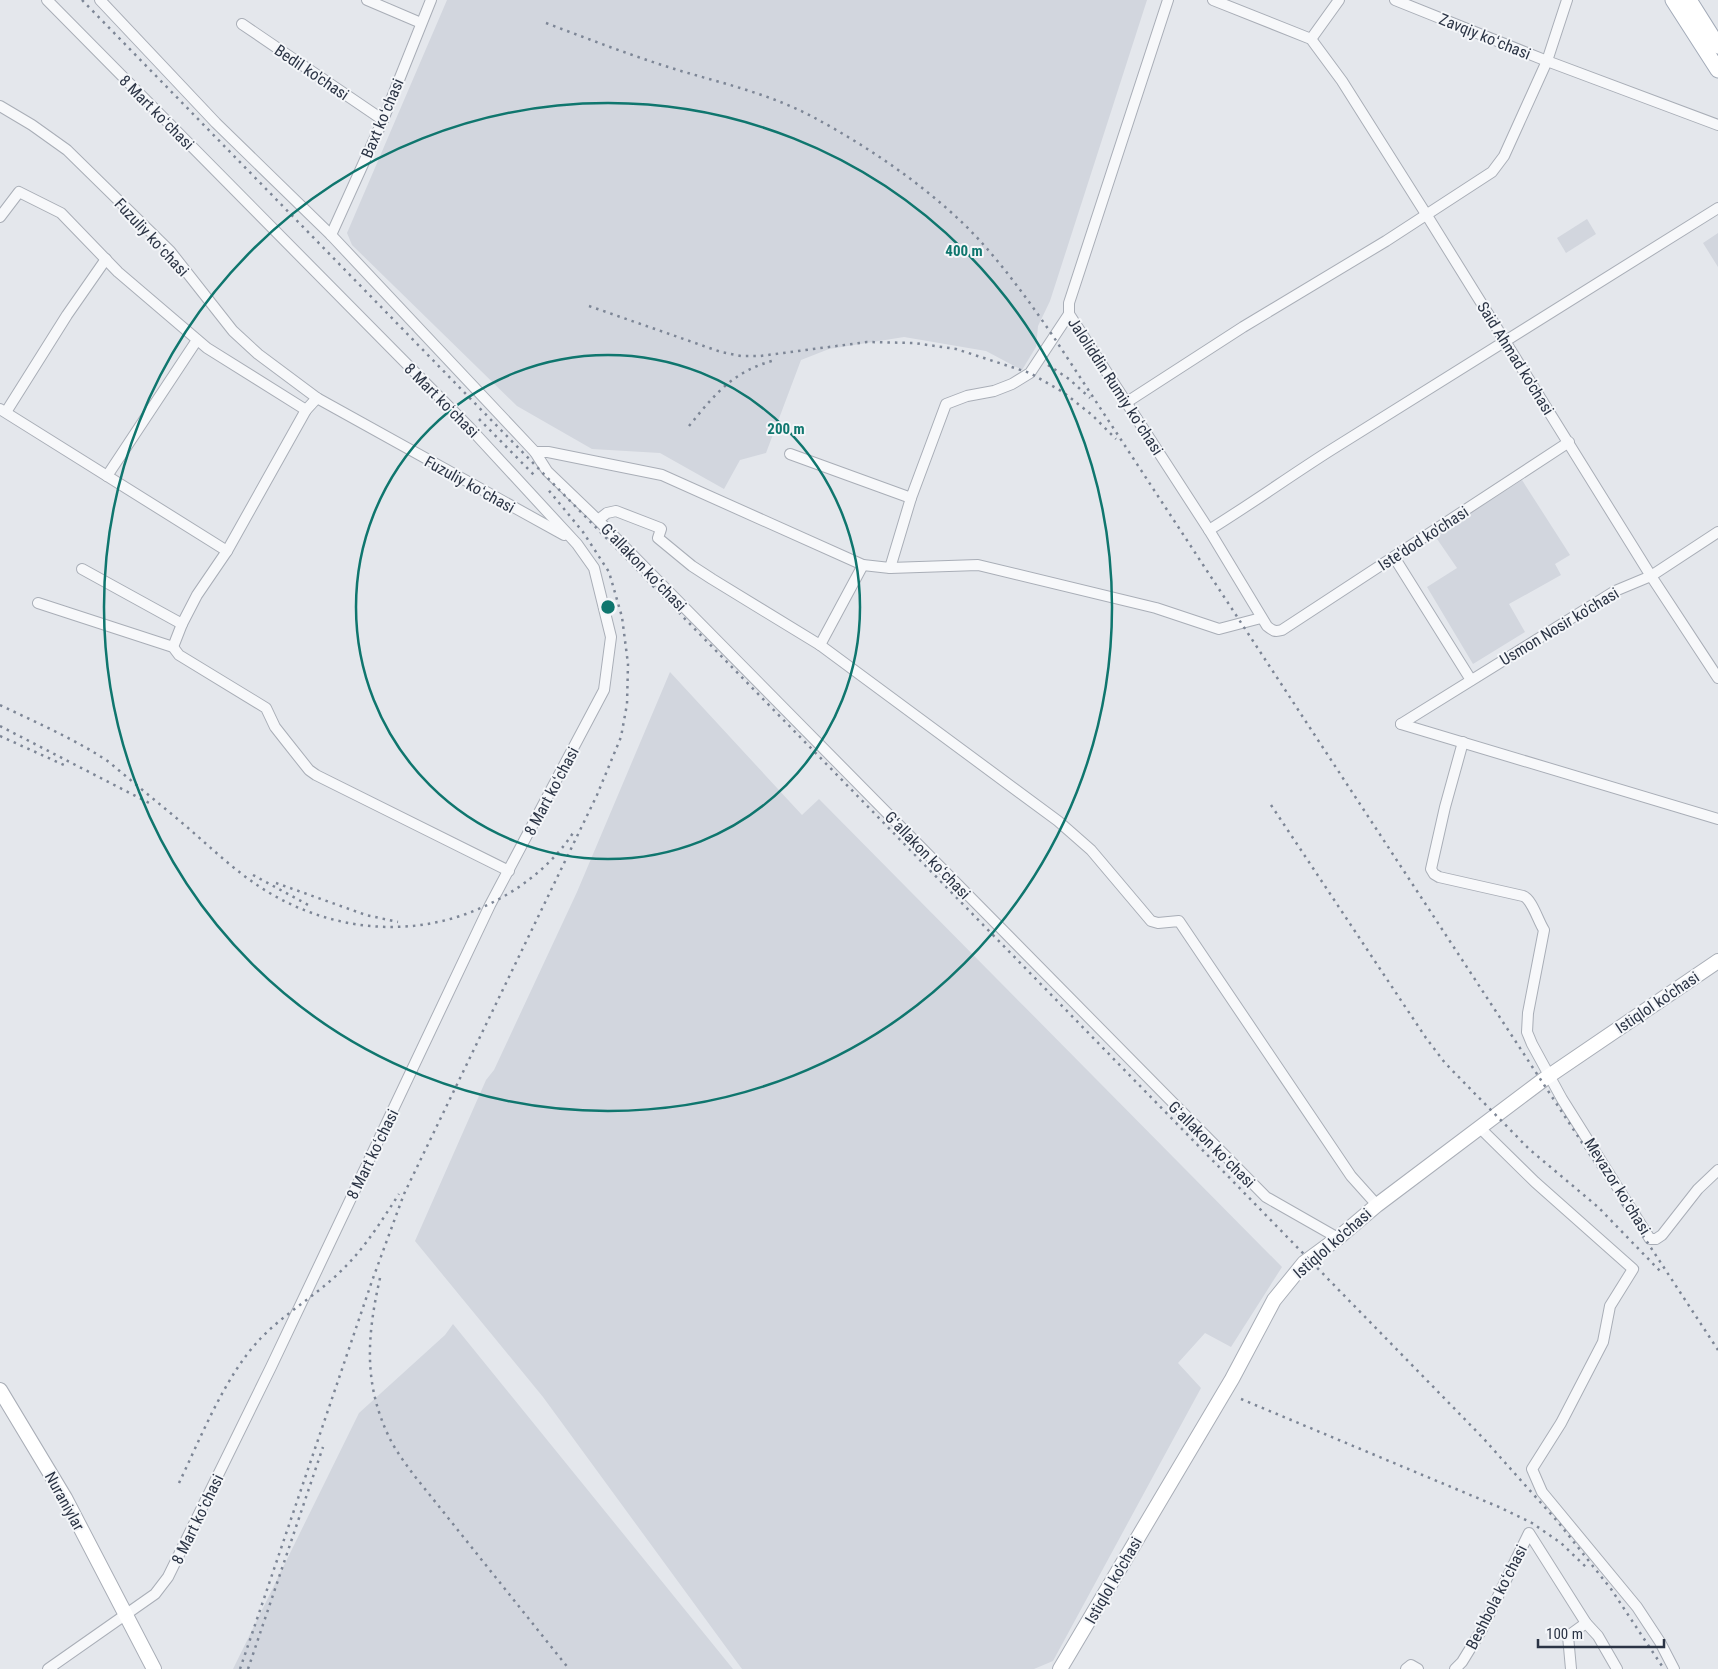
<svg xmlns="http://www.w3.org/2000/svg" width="1718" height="1669" font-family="'Roboto Condensed',sans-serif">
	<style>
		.built { fill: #d2d6de }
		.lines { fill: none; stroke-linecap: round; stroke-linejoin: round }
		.minor-casing { stroke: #a9aeb7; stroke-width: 12 }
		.secondary-casing { stroke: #a9aeb7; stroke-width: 16 }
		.primary-casing { stroke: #a3abb8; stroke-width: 17 }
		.minor { stroke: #f7f8fa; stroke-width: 10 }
		.secondary { stroke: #fff; stroke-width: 14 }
		.primary { stroke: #fff; stroke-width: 15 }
		.rail { stroke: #7d8696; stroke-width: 2.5; stroke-dasharray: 2.5 5; stroke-linecap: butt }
		.ring { fill: none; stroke: #0f766e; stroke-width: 2.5 }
		.labels { text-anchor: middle; stroke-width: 4; stroke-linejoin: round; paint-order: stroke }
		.street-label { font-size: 16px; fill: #2b3445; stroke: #f4f6f9 }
		.centre { fill: #0f766e; stroke: #f4f6f9; stroke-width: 2.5 }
		.ring-label { font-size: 15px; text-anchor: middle; font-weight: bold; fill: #0f766e; stroke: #f4f6f9; stroke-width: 4; stroke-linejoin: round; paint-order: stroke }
	</style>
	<rect width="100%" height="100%" fill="#e4e7ec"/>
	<g class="built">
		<path d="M447,0H1147L1050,301L1038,326L1036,347L1022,370L986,351L904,337L829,349L801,360L766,453L740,460L724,489L660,453L592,449L517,406L352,245L347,233Z"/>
		<path d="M1587,219L1596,234L1566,253L1557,238Z"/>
		<path d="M1718,233V267L1703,243Z"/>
		<path d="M1522,480L1570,555L1555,564L1561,575L1509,604L1525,632L1473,664L1427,587L1457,568L1435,536Z"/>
		<path d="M670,672L802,815L819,799L1282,1267L1231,1347L1205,1333L1178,1363L1201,1388L1053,1661L1034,1669H742L543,1397L415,1241L486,1080L494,1070L577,892Z"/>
		<path d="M453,1324L733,1669H233L359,1413L445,1335Z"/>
	</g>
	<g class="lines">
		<defs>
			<g id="minor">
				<path d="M47,0L470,428L577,544L594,568L611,637L604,690L490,905L271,1367L168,1577L155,1594L48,1669"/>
				<path d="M100,0L216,123L331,235L535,452L547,471L598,520L1266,1197L1338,1238"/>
				<path d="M367,0L421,23"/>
				<path d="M1168,0L1069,303V314L1209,530L1267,626C1273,631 1275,632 1282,630L1569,442"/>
				<path d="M1213,0L1311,39L1342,81L1426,214L1651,576L1718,678"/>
				<path d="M1395,0L1547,61L1718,125"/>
				<path d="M242,24L383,120"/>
				<path d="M1311,39L1339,0"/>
				<path d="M0,106L32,125L67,150L170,251L233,331L258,354L317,398L564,535"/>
				<path d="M0,217L19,192L61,213L118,272L207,348L306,410"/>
				<path d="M331,235L383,120L431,0"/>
				<path d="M1127,402L1243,327L1386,241L1492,172L1504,156L1547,61L1567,0"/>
				<path d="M0,409L227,551"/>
				<path d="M6,412L67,315L106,259"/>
				<path d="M535,452H548L662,475L863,565L890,568L978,565L1156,608L1219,629L1261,618"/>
				<path d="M790,454L911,498"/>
				<path d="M107,476L197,340"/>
				<path d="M598,520L607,513L616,511L660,528L661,529L658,538L692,566L712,579L820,645L1058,821L1091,850L1151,921L1158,923L1179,921L1351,1176L1377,1205"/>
				<path d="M1209,530C1251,504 1290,476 1331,450L1718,208"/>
				<path d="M1394,557L1471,680"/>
				<path d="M890,568L911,498L946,404L967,396L994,391L1012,384L1030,373L1069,314"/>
				<path d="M82,569L182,624"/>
				<path d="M38,603L173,647L179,655L266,708L275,727L286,741L309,770L316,775L509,871"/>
				<path d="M820,645L863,565"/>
				<path d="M173,647L182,624L197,595L227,551L306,410L317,398"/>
				<path d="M1401,724L1615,591L1651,576L1718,532"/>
				<path d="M1401,724L1718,819"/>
				<path d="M1463,742L1445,807L1431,869L1434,874L1439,877L1523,896C1532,899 1538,921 1544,930L1528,1013L1527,1032L1532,1044L1562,1099L1650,1239H1656L1662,1235L1698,1189L1718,1170"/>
				<path d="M1479,1127L1535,1182L1633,1269L1610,1306L1603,1342L1561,1423L1532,1469L1542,1492L1637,1607L1660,1642L1674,1669"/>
				<path d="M1406,1669L1411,1665L1418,1669"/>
				<path d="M1455,1669L1462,1662L1481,1631L1529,1533L1586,1623L1598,1636L1617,1669"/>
				<path d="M1571,1669L1568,1636L1586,1623"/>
			</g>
			<g id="secondary">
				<path d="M0,1390L65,1498L154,1669"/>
				<path d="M1060,1669L1232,1379L1274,1300L1304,1263L1338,1238L1377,1205L1543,1080L1718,961"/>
			</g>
			<g id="primary">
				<path d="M1673,0L1718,70"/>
				<path d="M1689,0L1718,46"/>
			</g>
		</defs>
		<use href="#minor" class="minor-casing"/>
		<use href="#secondary" class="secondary-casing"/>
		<use href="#primary" class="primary-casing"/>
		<use href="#minor" class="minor"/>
		<use href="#secondary" class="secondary"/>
		<use href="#primary" class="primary"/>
		<g class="rail">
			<path d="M82,0L1484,1439L1558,1522L1611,1589L1664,1669"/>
			<path d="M546,23C591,40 635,57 681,71C726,84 772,95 813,117C871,148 938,194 982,243C1008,272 1031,304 1053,336L1718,1350"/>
			<path d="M589,306L721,352L741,356H760L867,342L914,343L956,349L1030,373L1063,392L1092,415L1116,439"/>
			<path d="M1048,365L1069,379L1090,398"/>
			<path d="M479,419L535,476"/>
			<path d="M689,426C715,394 734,370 776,360"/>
			<path d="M0,705C37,723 75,739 109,762C135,784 161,805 187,827C210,847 232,868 257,885C319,927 396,939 466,914C509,898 548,871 573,833"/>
			<path d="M0,726L153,805"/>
			<path d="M0,736L64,765"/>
			<path d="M1271,805L1426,1038L1445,1063L1529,1149L1598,1207L1660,1271"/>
			<path d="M253,875L312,907"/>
			<path d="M276,883L366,915L398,922"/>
			<path d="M380,1278C367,1336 363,1384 390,1439C396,1451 405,1463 413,1474L569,1669"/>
			<path d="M1241,1399L1499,1507L1532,1523L1561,1543L1588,1569"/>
			<path d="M179,1483C201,1437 226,1374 261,1338C285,1313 317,1295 342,1270C365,1248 382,1220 399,1194"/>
			<path d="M240,1669L372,1281L404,1194L597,795L621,737L627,704L628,664L622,617L609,572L583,532L546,487"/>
			<path d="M248,1669L323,1447"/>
		</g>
	</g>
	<g class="ring">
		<circle cx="608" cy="607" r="252"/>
		<circle cx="608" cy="607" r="504"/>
	</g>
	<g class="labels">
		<g class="street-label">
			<text transform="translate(1485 36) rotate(22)" y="6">Zavqiy koʻchasi</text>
			<text transform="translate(312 72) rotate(34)" y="6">Bedil ko'chasi</text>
			<text transform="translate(157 112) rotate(45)" y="6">8 Mart koʻchasi</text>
			<text transform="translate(382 118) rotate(-67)" y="6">Baxt koʻchasi</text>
			<text transform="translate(152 237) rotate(47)" y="6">Fuzuliy koʻchasi</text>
			<text transform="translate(1516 358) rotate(58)" y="6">Said Ahmad ko'chasi</text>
			<text transform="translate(1116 386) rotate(57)" y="6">Jaloliddin Rumiy koʻchasi</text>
			<text transform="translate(442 400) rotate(45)" y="6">8 Mart koʻchasi</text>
			<text transform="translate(470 484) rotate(29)" y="6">Fuzuliy koʻchasi</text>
			<text transform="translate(1423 538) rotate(-33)" y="6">Iste'dod ko'chasi</text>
			<text transform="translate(644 567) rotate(46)" y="6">Gʻallakon koʻchasi</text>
			<text transform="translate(1559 626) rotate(-31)" y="6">Usmon Nosir ko'chasi</text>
			<text transform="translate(551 791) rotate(-62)" y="6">8 Mart koʻchasi</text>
			<text transform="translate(928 855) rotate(46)" y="6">Gʻallakon koʻchasi</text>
			<text transform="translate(1657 1002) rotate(-34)" y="6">Istiqlol ko'chasi</text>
			<text transform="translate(1212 1144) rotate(45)" y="6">Gʻallakon koʻchasi</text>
			<text transform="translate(372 1154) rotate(-64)" y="6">8 Mart koʻchasi</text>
			<text transform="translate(1618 1186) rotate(58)" y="6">Mevazor koʻchasi</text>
			<text transform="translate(1332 1243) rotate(-41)" y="6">Istiqlol ko'chasi</text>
			<text transform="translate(65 1501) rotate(61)" y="6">Nuraniylar</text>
			<text transform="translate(197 1519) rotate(-64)" y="6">8 Mart koʻchasi</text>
			<text transform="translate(1113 1580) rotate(-60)" y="6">Istiqlol ko'chasi</text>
			<text transform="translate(1496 1597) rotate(-63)" y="6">Beshbola koʻchasi</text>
		</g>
	</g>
	<circle cx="608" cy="607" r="8" class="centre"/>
	<g class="ring-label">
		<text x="964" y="256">400 m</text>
		<text x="786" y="434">200 m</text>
	</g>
	<path d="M1538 1639v8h126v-8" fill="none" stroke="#2b3445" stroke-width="2.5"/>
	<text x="1546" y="1639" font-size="15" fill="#2b3445" stroke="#f4f6f9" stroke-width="4" paint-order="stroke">100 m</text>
</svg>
